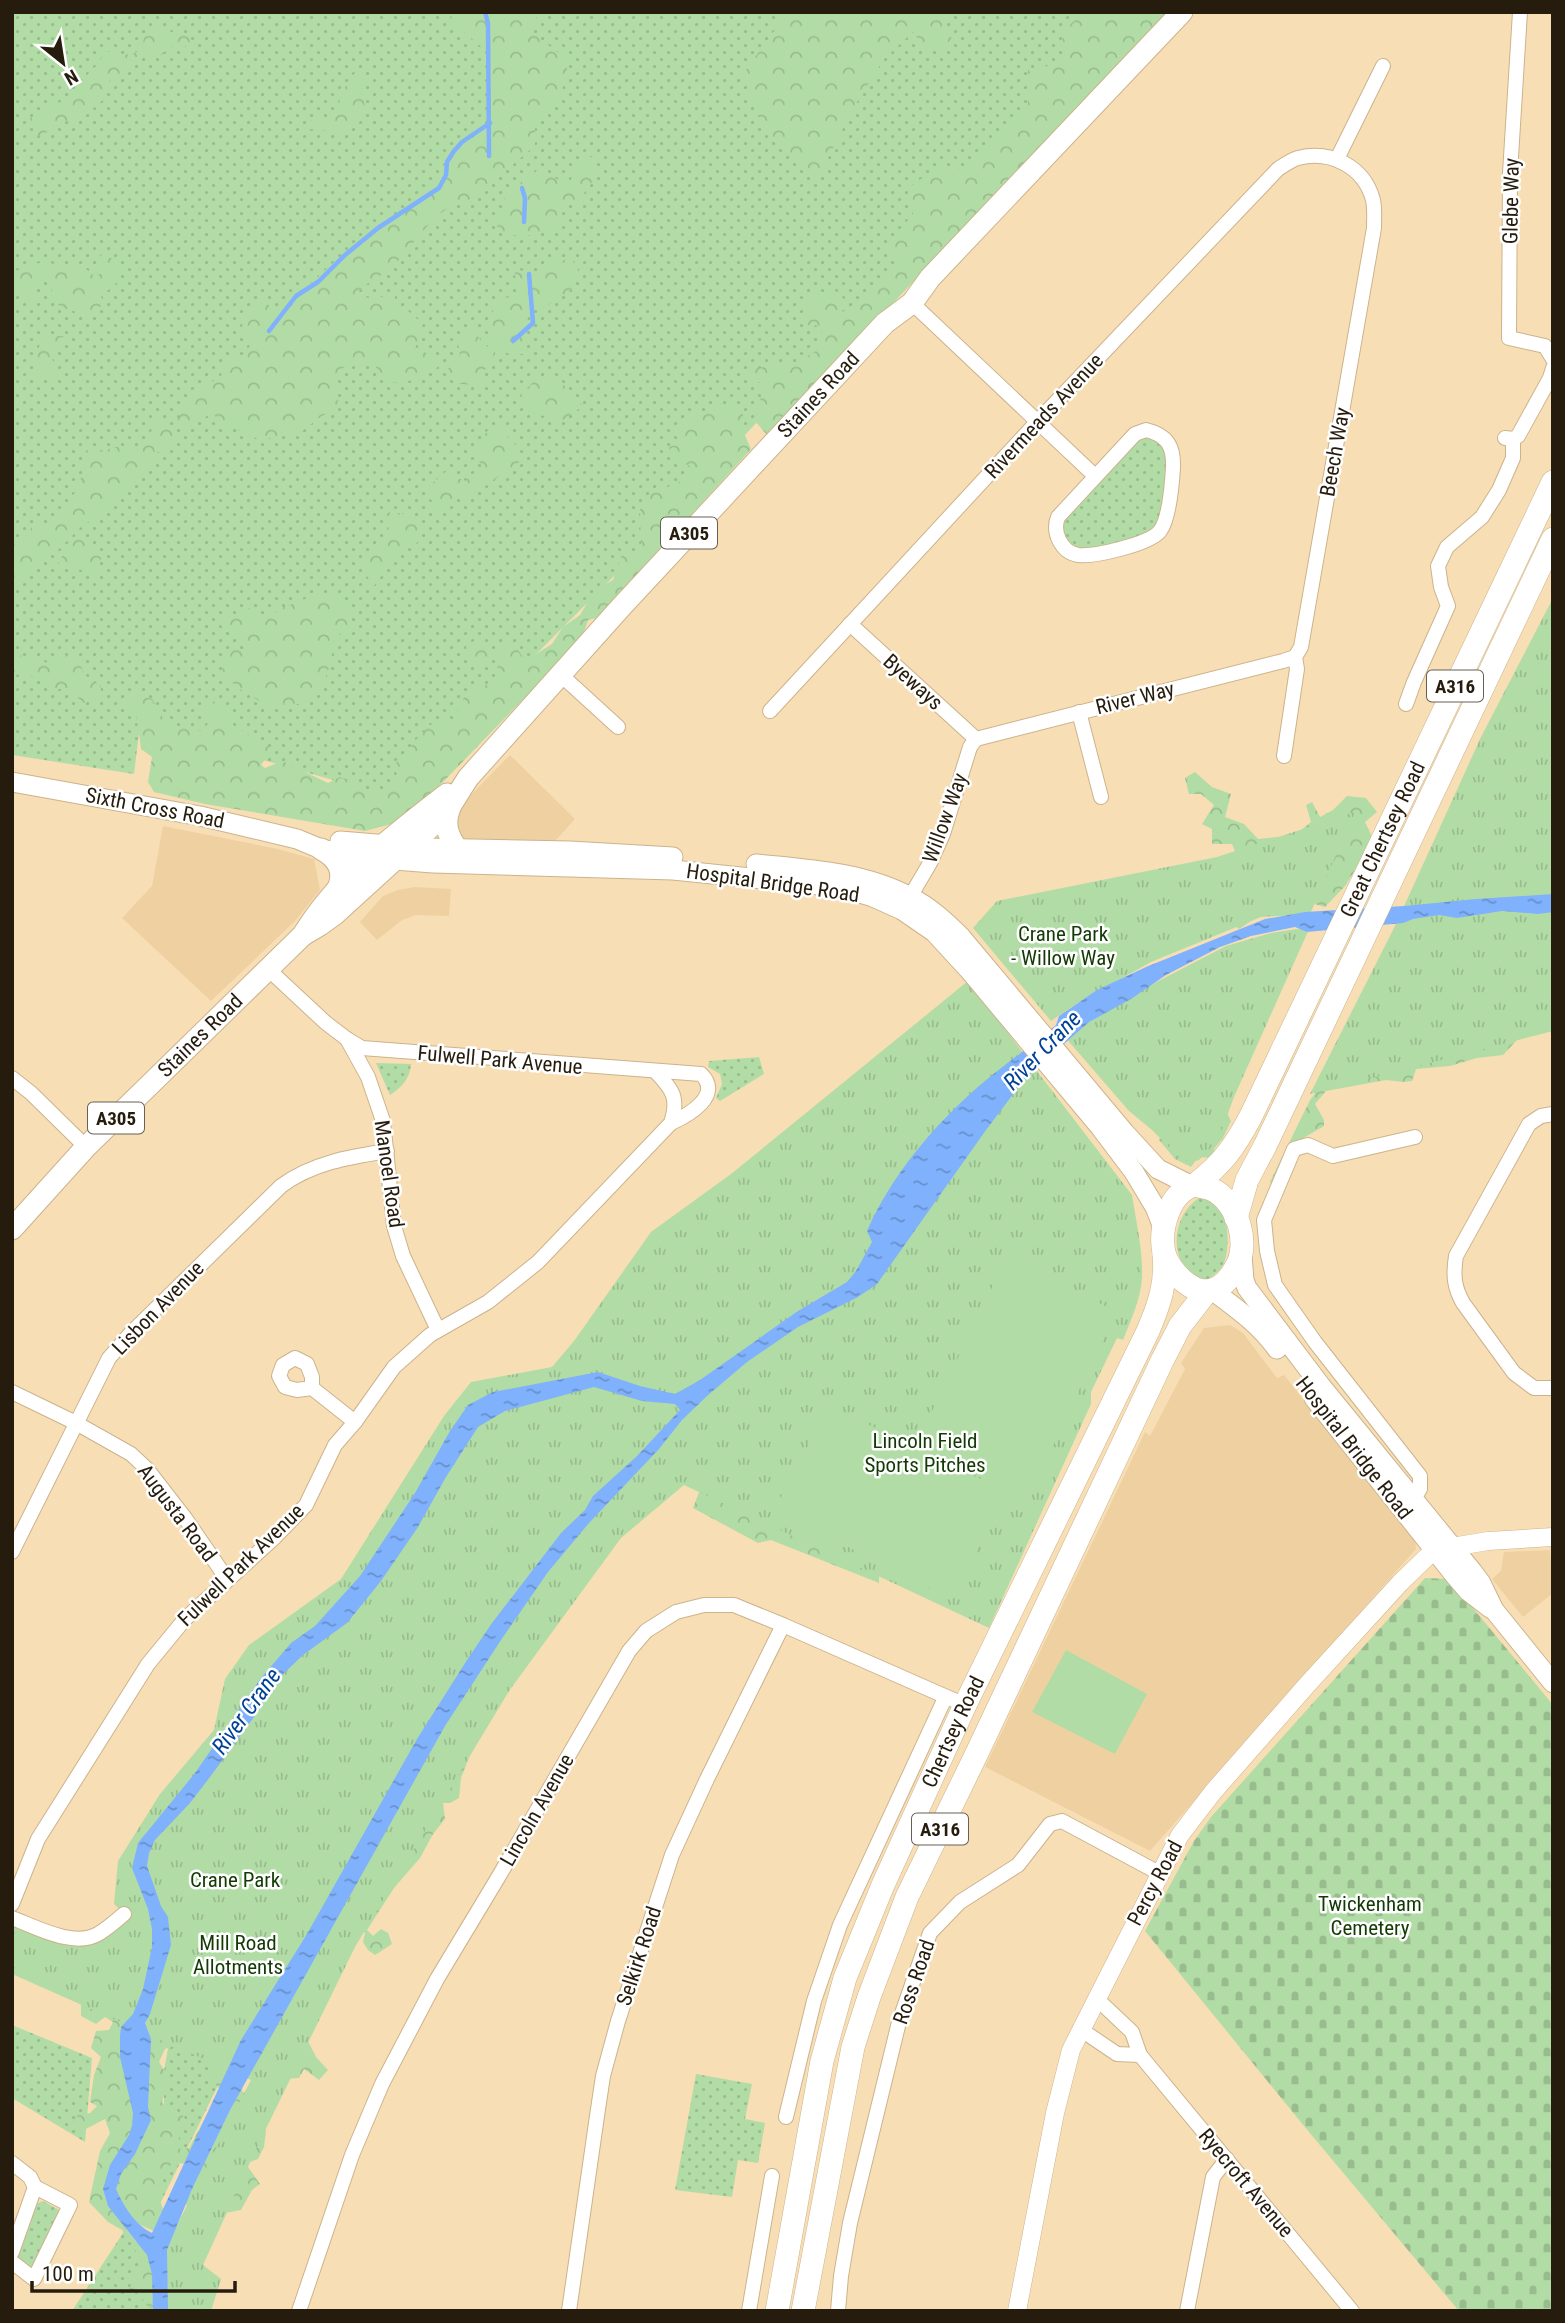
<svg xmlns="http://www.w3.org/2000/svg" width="1565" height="2323" font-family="'Roboto Condensed',sans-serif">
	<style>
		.built { fill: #efd1a1 }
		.grass { fill: url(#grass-dots) }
		.forest { fill: url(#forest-crowns) }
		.cemetery { fill: url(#cemetery-stones) }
		.park { fill: url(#park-tufts) }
		.pitch { fill: #b2dca6 }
		.water { fill: url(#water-ripples); fill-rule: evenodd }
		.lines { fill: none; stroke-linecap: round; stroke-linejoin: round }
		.stream { stroke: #7fb1fd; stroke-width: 4.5 }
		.minor-casing { stroke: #ccb38b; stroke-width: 16 }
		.tertiary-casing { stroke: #ccb38b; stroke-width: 19 }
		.secondary-casing { stroke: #ccb38b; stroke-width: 21 }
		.primary-casing { stroke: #ccb38b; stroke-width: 23 }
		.trunk-casing { stroke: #ccb38b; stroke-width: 24 }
		.minor { stroke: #fff; stroke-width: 14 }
		.tertiary { stroke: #fff; stroke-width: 18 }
		.secondary { stroke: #fff; stroke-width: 19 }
		.primary { stroke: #fff; stroke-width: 21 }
		.trunk { stroke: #fff; stroke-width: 23 }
		.labels { text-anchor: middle; stroke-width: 5; stroke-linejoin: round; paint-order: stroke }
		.shield { fill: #fff; stroke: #676056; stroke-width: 2 }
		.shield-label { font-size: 19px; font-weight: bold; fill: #261c0d }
		.street-label { font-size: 21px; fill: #261c0d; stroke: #fff }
		.park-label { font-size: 21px; fill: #133a04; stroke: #fff }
		.water-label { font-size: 23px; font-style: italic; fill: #014298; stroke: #fff }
	</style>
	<defs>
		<pattern id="grass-dots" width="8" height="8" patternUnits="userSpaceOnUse" patternTransform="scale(1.75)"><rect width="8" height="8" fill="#b2dca6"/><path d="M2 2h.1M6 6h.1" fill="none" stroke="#99bc8e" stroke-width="1.8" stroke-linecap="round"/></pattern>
		<pattern id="forest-crowns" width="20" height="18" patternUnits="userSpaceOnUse" patternTransform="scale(1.75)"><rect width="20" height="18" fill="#b2dca6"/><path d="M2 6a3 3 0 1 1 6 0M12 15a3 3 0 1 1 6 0" fill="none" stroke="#99bc8e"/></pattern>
		<pattern id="cemetery-stones" width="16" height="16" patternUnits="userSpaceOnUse" patternTransform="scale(1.75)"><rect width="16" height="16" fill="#b2dca6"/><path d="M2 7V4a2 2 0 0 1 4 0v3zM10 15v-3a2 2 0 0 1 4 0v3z" fill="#99bc8e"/></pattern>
		<pattern id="park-tufts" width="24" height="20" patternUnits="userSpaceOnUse" patternTransform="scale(1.75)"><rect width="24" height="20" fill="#b2dca6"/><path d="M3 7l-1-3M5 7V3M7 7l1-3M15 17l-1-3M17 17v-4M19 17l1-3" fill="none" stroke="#99bc8e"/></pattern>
		<pattern id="water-ripples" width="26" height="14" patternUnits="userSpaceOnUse" patternTransform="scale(1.75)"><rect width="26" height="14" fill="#7fb1fd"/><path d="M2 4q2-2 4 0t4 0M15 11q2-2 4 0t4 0" fill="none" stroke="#688fcb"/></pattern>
	</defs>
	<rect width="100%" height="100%" fill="#f8deb5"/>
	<g class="built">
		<path d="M510,755L575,819L555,841L463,840L458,836L456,810Z"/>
		<path d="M163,826L278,849L314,859L320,890L295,921L211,1001L122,918L152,886Z"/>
		<path d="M415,887L451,889L449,916L416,915L402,920L377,940L360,922L383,896L398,890Z"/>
		<path d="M1230,1325L1243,1333L1277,1378L1284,1375L1415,1540L1416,1549L1150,1851L985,1767L1145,1432L1150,1436L1185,1369L1181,1363L1204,1328Z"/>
		<path d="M1550,1550L1553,1593L1523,1617L1492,1579L1501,1571L1504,1552Z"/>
	</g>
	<g class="grass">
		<path d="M12,12H1109L903,264L624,566L408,783L385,800L347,784L140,725L134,774L12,755Z"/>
		<path d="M1135,434L1168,440L1165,521L1131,546L1066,550L1058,517Z"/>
		<path d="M759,1057L764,1074L720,1101L716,1098L722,1084L720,1074L708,1067L709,1061Z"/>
		<path d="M376,1063L411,1064C410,1079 401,1088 390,1095Z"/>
		<path d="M1199,1198C1201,1198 1208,1197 1210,1198C1230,1205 1231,1249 1223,1265C1219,1272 1213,1276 1206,1280C1167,1271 1169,1217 1199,1198Z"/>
		<path d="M12,2025L92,2058L85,2142L12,2098Z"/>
		<path d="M172,2025L231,2059L155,2214H145L164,2105L163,2077Z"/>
		<path d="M696,2074L752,2084L745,2119L765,2123L758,2163L738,2160L732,2197L675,2190Z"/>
		<path d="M43,2201L61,2211L38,2264L29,2267L21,2261L18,2256L34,2205Z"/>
		<path d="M122,2224L147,2255L152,2274L153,2311H72L123,2233Z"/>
	</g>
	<g class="forest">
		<path d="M452,12H534L537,17L530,31L569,61L559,103L535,127V146C512,164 492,185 468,201C462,205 454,204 448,208C426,222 411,249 392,267C378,280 367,279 355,297L374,298L395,295V310L408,311L423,324L415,349L426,353L439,366C425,379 409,382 390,383L374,365L354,366L339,369L335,387L339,408L320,417L300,433L260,440L222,423L212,413L187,428L176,421L187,403L189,391L209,384L222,375L217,366L245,354L253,340L241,330L246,312L266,301L273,312L290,310L301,292L365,234L432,190L452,150L487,129L491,55L451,21Z"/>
		<path d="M788,12H946L943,22L952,39L939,51L924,48L913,32L884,59L854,107L815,183L760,123L743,74Z"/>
		<path d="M1084,12H1167L768,436L754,420L760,404L762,384L748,376L753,369L775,365L793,366L817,350L823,326L806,325L803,297L836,291L844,299L842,312C855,307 859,297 870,290C888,277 887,286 900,264L883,250L913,214L907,189L935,169L966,168L1028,110V70L1062,63L1063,31Z"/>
		<path d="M147,27L187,35L193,41L188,47L174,45L160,56L145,54L131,59L126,79H110L105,98L86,115L64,122L38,137L30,118L85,89L87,75L98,64L105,51L130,55L141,50Z"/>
		<path d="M356,71L366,82L359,88L364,99L365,117L347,133L310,129L309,121L335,116L343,90Z"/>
		<path d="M594,156L598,173L578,202L565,203L558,228C537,236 519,239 496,231L506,193L538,170L569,185L577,163Z"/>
		<path d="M103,252L125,269L114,286L101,295L103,304L90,316L66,309L51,301L52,284L41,279L34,285L37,298L29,301L12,288V272L42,262L86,269L93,275L101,274L98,261Z"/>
		<path d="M553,259L580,262L572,289L553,303L530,311L525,328L527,354H509L490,342L489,325L496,301L516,295L515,270L537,272Z"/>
		<path d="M473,328L481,341L494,352L492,365L484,370L487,382L478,385L458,384L446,371L460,356L458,343Z"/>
		<path d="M46,335L63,336L65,345L56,347L49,354L55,364L54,377L33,376L34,355Z"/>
		<path d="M539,376L558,379L583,406L563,420L535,414L521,395Z"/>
		<path d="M719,404L743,410V431L751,449L663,546L605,616L588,620L581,641L555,672L534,688L445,780L403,821L365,831L205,804L154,792L148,782L152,757L141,749L136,713L122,705L127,691L152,699L167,725L202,731L210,721L201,705L220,700L233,725L272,749L261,765L265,768L282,761L328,783L340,777L358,783L371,793L389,792L397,783L396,763L429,725L454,721L459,705L468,691L485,686L495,676L500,657L488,660L475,666L467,657L466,647L475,640H484L490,649L497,652L500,643L508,640L517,648L525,661L552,644L563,627L580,615L594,591L613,580L621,556L641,548L640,508L651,494L679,482L690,466L672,459L669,447L687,441L680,429L687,413L702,416Z"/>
		<path d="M152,421L165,422L176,434L170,445L155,454L141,480L127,486L122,497L106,512L83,525L57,551L12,586V545L25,541L34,522L48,525L78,489L89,446L100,452L119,446L137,448L151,437Z"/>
		<path d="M500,428L520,450L521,461L468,498L454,494L449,510H435L427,488L445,472L465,481L482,466L474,454L487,431Z"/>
		<path d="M389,512L407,514L424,530L415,546L400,551L374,586L359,565L388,538Z"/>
		<path d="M78,537L103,554L95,573L58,565L64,552Z"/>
		<path d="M310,597H335L349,612L350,626L334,639L331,662L321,691L304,704L266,705L238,688L223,673L222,661L234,648L249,652L250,646L233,629H223L217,618L224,612L235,616L237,611L255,607L264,623L279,609Z"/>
		<path d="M12,653L52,664L62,654L76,658L86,676L101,686V699L84,703L66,688L53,690L35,677L12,674Z"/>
		<path d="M1195,772L1212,787L1231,794L1225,817L1244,824L1258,839L1295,835L1311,822L1306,805L1312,802L1320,817L1333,810L1347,796L1366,798L1377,812L1365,822L1373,839L1346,885L1325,907L1311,903L1263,913L1239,929L1226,918L1238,858L1232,844H1212V829L1202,824L1214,805L1201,794H1189L1185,778Z"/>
		<path d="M1518,1039L1503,1055L1477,1058L1450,1066L1416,1069L1412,1081L1403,1082L1386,1080L1326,1091L1315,1104L1324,1120V1126C1317,1131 1306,1135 1300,1141C1288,1151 1281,1173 1274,1187L1270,1182L1310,1100L1323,1083Z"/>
		<path d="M1225,1109L1231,1121L1223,1138L1214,1149L1215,1158L1198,1157L1191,1167L1175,1159L1159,1140L1161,1133Z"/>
		<path d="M701,1487L879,1569V1583L771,1540L758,1543L693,1508Z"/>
		<path d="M470,1755L461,1778L459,1798L450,1803H443L445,1819L433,1834L420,1858L394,1888L367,1930L373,1936L381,1929L388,1933L392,1944L375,1955L368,1950L363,1942L365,1933L361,1927Z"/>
		<path d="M81,1990L175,2046L165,2049L159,2062L168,2076L162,2103L174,2108L185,2118L179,2138L180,2150L189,2148L220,2090L209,2076L215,2069L234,2059L244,2081L242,2091L249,2097L260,2129L266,2130L264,2147L258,2159L250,2162L248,2167L260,2184L252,2190L241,2210L225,2213L187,2206L174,2191L185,2164L172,2162L157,2193L164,2211L154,2231L134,2222L124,2231L108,2222L89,2202L100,2151L110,2133L105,2119L80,2132L71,2125L78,2115L90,2113L97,2106L90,2102L94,2075L101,2057L91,2048L96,2031L109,2030L113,2022L105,2017L96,2024L81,2016Z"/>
		<path d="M308,2041L316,2057L328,2070L319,2080L304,2069L299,2078L284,2079Z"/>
		<path d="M141,2241L151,2257L162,2309L148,2307L141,2297L129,2289L142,2264L132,2243Z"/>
	</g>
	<path class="cemetery" d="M1425,1578L1449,1579L1553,1705V2311H1459L1304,2126L1145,1931L1194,1841L1211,1817Z"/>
	<g class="park">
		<path d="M1553,598V1031L1310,1094L1395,926L1481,737Z"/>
		<path d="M1355,812L1310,914L1261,917L1151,962L1076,1004L1051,1021L973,928L997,901L1217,857Z"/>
		<path d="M1310,927L1234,1097L1218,1140L1199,1160L1192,1162L1179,1157L1152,1130L1129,1111L1064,1036L1147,987L1226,946L1271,933Z"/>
		<path d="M968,981L1132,1195C1136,1221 1143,1250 1142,1277C1141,1298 1131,1320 1123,1340L1117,1338L1091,1392V1404L989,1628L684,1485L621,1538L509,1691L355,1947L256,2149L203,2265L221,2279L211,2311H153L152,2274L251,2080L12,1974V1924L84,1940L124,1913L114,1904L118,1861L160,1794L214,1730L225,1679L249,1645L341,1579L444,1416L471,1382L552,1367L574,1341L651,1232L731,1174Z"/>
	</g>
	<g class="pitch">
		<path d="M1006,1259L1116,1311L1030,1495L918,1440Z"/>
		<path d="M830,1406L1005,1491L953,1599L774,1510Z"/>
		<path d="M1066,1650L1147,1694L1115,1754L1032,1712Z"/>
	</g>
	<path class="water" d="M1553,894V912L1538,914L1502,911L1457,918L1439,915L1413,919L1403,923L1307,932L1295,927L1251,936L1220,947L1166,975L1131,999L1089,1022L1031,1073L1017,1089L986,1130L877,1284L858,1297L798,1327L747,1362L707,1396L682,1420L659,1449L589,1523L548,1572L501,1640L445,1726L230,2110L192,2189L167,2250L168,2311H153L152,2274L147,2255L108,2206L103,2189L110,2165L129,2135L132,2126L133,2113L120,2057V2036L121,2027L133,2014L143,1989L152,1947V1929L148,1909L132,1868L138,1843L195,1773L261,1678L291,1643L315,1626L360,1576L415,1493L450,1431L468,1405L493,1392L598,1372L640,1386L675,1394L700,1380L798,1311L847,1282L856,1271L872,1242L867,1231C891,1176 934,1125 979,1086C1004,1065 1031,1046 1056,1025L1059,1016L1097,990L1146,967L1265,919L1305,912L1404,906L1476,899ZM594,1387L642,1401L675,1404L680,1410L637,1456L593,1496L585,1510L561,1533L492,1623L467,1660L417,1739L307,1934L241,2040L152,2233C135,2225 123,2205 116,2189L121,2174L135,2154L151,2120L148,2107L151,2039L145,2023L150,2014L171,1945L168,1917L161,1906L147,1866L149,1853L155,1840L190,1803L210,1777L254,1717L279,1678L303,1655L347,1623L381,1581L418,1527L446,1477L478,1427L505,1411Z"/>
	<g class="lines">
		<g class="stream">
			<path d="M485,12L488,23L489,156"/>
			<path d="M522,188L525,198L524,222"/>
			<path d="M269,331L296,296L318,282L345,255L378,228L439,188L446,175L447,162L454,151L462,142L490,123"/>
			<path d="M513,341L533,323L529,274"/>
		</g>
		<defs>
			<g id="minor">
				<path d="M1520,12L1510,173L1509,338L1545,346L1553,359"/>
				<path d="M1337,159L1383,66"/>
				<path d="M912,303L1095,476"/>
				<path d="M1146,430C1167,435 1174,446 1173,468C1172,484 1169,519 1160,531C1150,544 1094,557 1078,555C1061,552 1052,532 1058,517L1135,434Z"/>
				<path d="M1505,438L1513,439L1518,436L1550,378L1553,368"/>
				<path d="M850,624L976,739"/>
				<path d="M561,675L618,727"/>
				<path d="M1406,704L1414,682L1448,606L1441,587L1438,566L1447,547L1482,517L1499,490L1513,458V439"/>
				<path d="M770,711L1038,421L1278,169C1284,165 1291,160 1298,158C1330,150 1364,166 1373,200C1375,209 1374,219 1374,228L1301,647L1295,657L1297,669L1284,756"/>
				<path d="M1079,712L1101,797"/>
				<path d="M976,739L1283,661L1295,657"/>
				<path d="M910,897L930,863L943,834L970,747L976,739"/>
				<path d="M268,969L326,1023L347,1039L368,1077L383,1121L394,1226L403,1256L438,1330"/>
				<path d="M347,1039L362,1048L701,1074C723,1095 689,1115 671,1123"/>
				<path d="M12,1078L31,1093L86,1147"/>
				<path d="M1553,1114L1541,1116L1529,1124L1456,1256C1453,1275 1454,1287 1463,1303L1514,1373L1534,1388H1553"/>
				<path d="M312,1388L297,1390L285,1387L279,1376L283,1365L295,1358L307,1364L312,1377V1388L355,1422"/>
				<path d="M12,1392L76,1423L131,1454L147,1469L185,1518L227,1579"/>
				<path d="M1414,1499L1420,1489V1476L1315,1342L1275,1285L1267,1251L1264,1220L1294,1149L1308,1145L1333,1156L1415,1137"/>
				<path d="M12,1552L109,1358L130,1334L281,1186C312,1163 349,1157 387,1151"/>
				<path d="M12,1904L38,1839L148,1664L185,1619L275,1537L306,1505L335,1445L355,1422L394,1367L430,1335L488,1302L538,1262L671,1123C679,1098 673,1090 656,1072"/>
				<path d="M12,1918C36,1927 74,1948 98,1934C107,1929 116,1921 124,1914"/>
				<path d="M1096,1998L1132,2032L1140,2055L1352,2311"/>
				<path d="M1080,2029L1117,2054L1140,2055"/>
				<path d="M786,2117L814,2001L840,1925L945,1698"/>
				<path d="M12,2163L30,2177L35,2187L70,2205L34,2279L12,2262"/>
				<path d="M12,2252L35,2187"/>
				<path d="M299,2311L352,2155L382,2084L437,1979L499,1876L629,1651L646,1631L676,1612L704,1605H734L783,1625L965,1705"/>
				<path d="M569,2311L597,2116L603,2076L618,2021L672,1855L707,1779L783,1625"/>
				<path d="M749,2311L772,2176"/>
				<path d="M838,2311L841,2276L850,2223L899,2022L930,1933L960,1902L1018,1865L1050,1824L1062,1821L1159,1873"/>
				<path d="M1187,2311L1213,2177L1227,2159"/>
			</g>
			<path id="tertiary" d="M1017,2311L1055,2113L1071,2050L1180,1835L1213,1792L1306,1686L1400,1583L1434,1550L1488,1541L1553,1537"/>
			<g id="secondary">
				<path d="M12,782L200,816L297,839L321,849L369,858L433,863L673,870L839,887L873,897L902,910L934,932L969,970L1100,1127L1134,1172L1155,1207L1164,1230"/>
				<path d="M340,841L424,848L570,851L673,857"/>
				<path d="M756,864C807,869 864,872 910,897C930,907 946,922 961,937L1125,1133L1158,1169L1192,1186"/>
				<path d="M1242,1255L1244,1280L1247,1288L1321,1386L1472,1571L1481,1583L1494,1610L1553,1683"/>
				<path d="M1212,1290C1236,1308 1259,1324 1277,1349"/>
				<path d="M1314,1398L1456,1577L1468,1591L1490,1608"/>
			</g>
			<g id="primary">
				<path d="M451,805C443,823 447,835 458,850"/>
				<path d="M321,849C336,857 346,871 338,888"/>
				<path id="s1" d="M303,935L320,925L334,915L434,824L451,805L468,778L622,606L885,323L912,303L930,278L1182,12"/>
				<path id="s2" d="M12,1229L86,1147L303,935C338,877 394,835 447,794"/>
			</g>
			<g id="trunk">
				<path id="s3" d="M1195,1185C1223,1163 1234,1148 1251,1116L1553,482"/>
				<path d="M1195,1185C1200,1187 1206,1187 1211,1189C1238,1201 1251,1245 1235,1269C1230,1278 1222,1287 1212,1290C1193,1296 1168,1270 1164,1253C1159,1229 1169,1192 1195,1185Z"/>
				<path d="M1236,1218L1247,1180L1265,1146L1553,539"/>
				<path id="s4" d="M777,2311L822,2061L845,1978L883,1885L965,1705L1148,1331C1159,1305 1167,1283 1164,1254"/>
				<path d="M803,2311L853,2047L869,1997L907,1897L977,1753L1162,1361L1180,1326L1207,1291"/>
			</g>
		</defs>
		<use href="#minor" class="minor-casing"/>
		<use href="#tertiary" class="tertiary-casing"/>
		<use href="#secondary" class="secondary-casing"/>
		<use href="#primary" class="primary-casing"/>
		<use href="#trunk" class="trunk-casing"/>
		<use href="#minor" class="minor"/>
		<use href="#tertiary" class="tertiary"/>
		<use href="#secondary" class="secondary"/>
		<use href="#primary" class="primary"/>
		<use href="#trunk" class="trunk"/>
	</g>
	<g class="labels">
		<g class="shield">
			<rect x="661" y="517.5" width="56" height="31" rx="5"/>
			<rect x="1427" y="670.5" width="56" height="31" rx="5"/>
			<rect x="88" y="1102.5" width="56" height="31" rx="5"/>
			<rect x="912" y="1813.5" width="56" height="31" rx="5"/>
		</g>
		<g class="shield-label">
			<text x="689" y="540">A305</text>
			<text x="1455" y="693">A316</text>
			<text x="116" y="1125">A305</text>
			<text x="940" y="1836">A316</text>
		</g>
		<g class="street-label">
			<text transform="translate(1511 201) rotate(-89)" y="7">Glebe Way</text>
			<text dy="7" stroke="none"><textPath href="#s1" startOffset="749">Staines Road</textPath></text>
			<text transform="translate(1044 416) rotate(-47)" y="7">Rivermeads Avenue</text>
			<text transform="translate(1335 452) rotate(-80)" y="7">Beech Way</text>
			<text transform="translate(913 682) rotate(42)" y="7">Byeways</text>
			<text transform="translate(1135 698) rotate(-14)" y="7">River Way</text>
			<text transform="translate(155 808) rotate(11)" y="7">Sixth Cross Road</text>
			<text transform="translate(945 818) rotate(-70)" y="7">Willow Way</text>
			<text dy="7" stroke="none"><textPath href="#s3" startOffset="396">Great Chertsey Road</textPath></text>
			<text transform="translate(773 883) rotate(8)" y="7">Hospital Bridge Road</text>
			<text dy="7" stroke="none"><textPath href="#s2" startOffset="270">Staines Road</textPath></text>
			<text transform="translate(500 1060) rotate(5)" y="7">Fulwell Park Avenue</text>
			<text transform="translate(389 1174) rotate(82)" y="7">Manoel Road</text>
			<text transform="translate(158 1308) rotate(-46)" y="7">Lisbon Avenue</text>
			<text transform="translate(1354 1448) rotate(52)" y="7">Hospital Bridge Road</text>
			<text transform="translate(177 1513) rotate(53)" y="7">Augusta Road</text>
			<text transform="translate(241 1565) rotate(-44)" y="7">Fulwell Park Avenue</text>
			<text dy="7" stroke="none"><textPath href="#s4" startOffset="609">Chertsey Road</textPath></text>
			<text transform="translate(537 1810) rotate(-60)" y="7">Lincoln Avenue</text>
			<text transform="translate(1155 1883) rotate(-62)" y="7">Percy Road</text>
			<text transform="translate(639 1956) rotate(-72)" y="7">Selkirk Road</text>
			<text transform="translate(914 1982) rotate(-71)" y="7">Ross Road</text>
			<text transform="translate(1246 2183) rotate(50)" y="7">Ryecroft Avenue</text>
		</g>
		<g class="park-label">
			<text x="1063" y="941">Crane Park<tspan x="1063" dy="24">- Willow Way</tspan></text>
			<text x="925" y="1448">Lincoln Field<tspan x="925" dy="24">Sports Pitches</tspan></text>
			<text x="235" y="1887">Crane Park</text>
			<text x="1370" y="1911">Twickenham<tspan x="1370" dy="24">Cemetery</tspan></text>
			<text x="238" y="1950">Mill Road<tspan x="238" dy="24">Allotments</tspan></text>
		</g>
		<g class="water-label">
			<text transform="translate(1042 1050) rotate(-46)" y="8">River Crane</text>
			<text transform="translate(246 1711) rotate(-54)" y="8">River Crane</text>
		</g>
	</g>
	<rect width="1565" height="2323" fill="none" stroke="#261c0d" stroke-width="28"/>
	<g transform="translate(63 63) rotate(150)" stroke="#ffffff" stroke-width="5" paint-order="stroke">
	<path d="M0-5L12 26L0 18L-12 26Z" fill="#261c0d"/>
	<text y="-10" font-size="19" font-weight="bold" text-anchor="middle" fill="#261c0d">N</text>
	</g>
	<path d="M32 2281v10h203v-10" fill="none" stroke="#261c0d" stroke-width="3.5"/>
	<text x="42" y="2281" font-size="21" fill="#261c0d" stroke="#ffffff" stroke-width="5" paint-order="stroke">100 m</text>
</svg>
